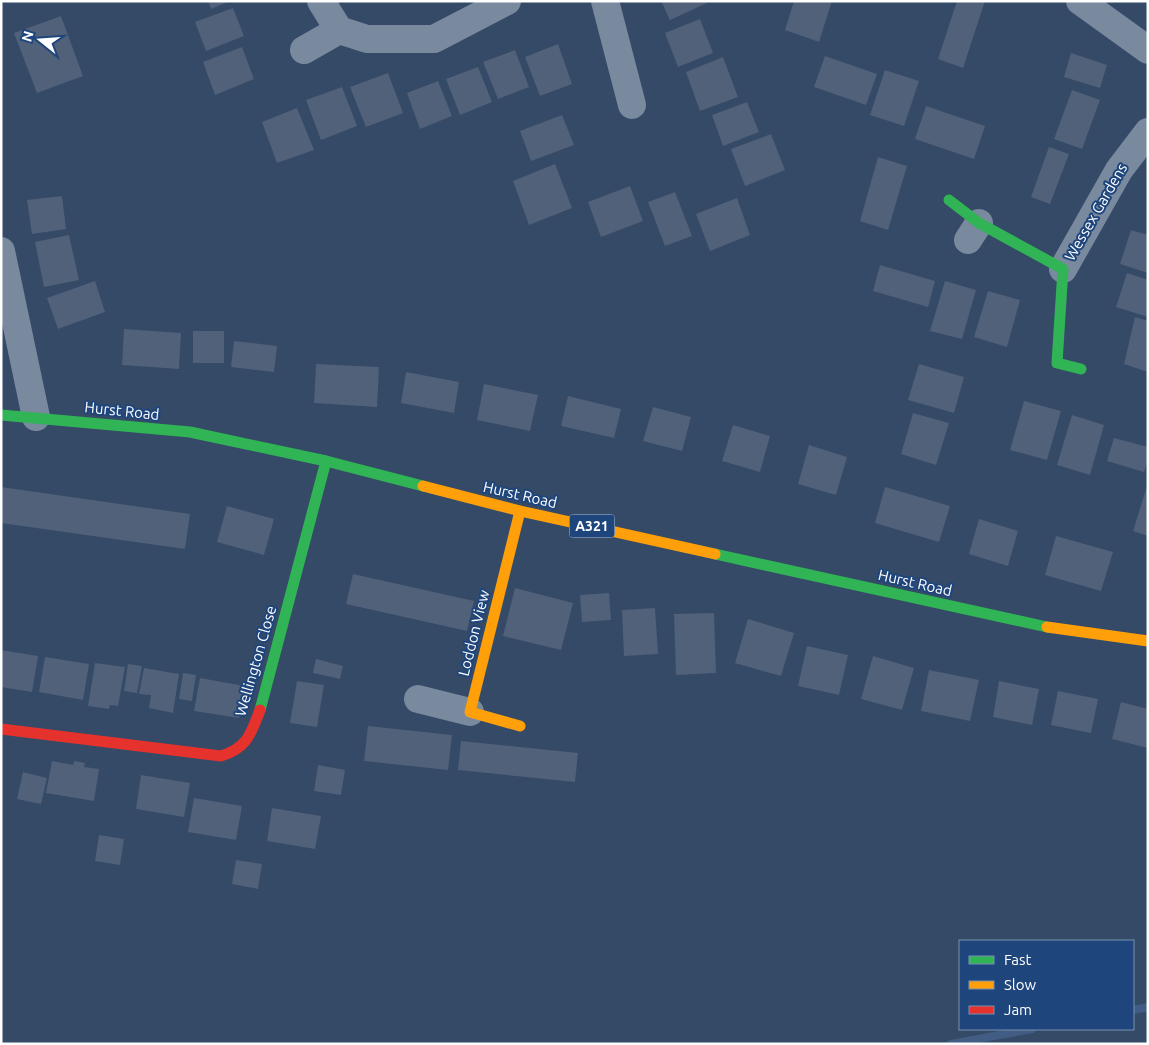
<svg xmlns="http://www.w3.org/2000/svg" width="1149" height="1045" font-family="Ubuntu,sans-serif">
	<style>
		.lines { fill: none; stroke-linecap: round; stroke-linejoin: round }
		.stream { stroke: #425d84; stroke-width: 8 }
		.building { fill: #506179 }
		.street { stroke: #79899e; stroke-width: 28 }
		.fast { stroke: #30b455; stroke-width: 11 }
		.slow { stroke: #ff9f0a; stroke-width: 11 }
		.jam { stroke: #e5322d; stroke-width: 11 }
		.labels { text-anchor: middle; stroke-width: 4; stroke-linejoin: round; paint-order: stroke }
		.shield { fill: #1f467c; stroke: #bcc8d8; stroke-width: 1 }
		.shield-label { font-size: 14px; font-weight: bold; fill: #fff }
		.street-label { font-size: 15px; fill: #fff; stroke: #1f467c }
	</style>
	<rect width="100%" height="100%" fill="#344a67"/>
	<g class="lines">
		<g class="stream">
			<path d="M1133,1010L1148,1007"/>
			<path d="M951,1044L1032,1029"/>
		</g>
	</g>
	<g class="building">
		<path d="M208,1H230L211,9Z"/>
		<path d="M661,1H706L707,3L670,20Z"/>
		<path d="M794,1H832L819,42L785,30Z"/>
		<path d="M957,1H985L963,68L938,59Z"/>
		<path d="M233,8L244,36L206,51L195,22Z"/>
		<path d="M61,16L83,76L37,93L14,33Z"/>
		<path d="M700,19L713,53L678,67L665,33Z"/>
		<path d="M558,44L572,84L540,96L525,57Z"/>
		<path d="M242,47L254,79L215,95L203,62Z"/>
		<path d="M515,50L529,87L498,99L483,62Z"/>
		<path d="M1071,53L1107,65L1100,88L1064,77Z"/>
		<path d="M825,56L877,74L866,105L814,87Z"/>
		<path d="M723,57L738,97L700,111L686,72Z"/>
		<path d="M478,67L492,102L460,115L446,79Z"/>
		<path d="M885,70L919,81L904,126L870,115Z"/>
		<path d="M388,73L403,113L366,127L350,87Z"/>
		<path d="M438,81L452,116L420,129L407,93Z"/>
		<path d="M342,87L357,126L321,140L306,100Z"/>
		<path d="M1072,90L1100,100L1082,149L1054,139Z"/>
		<path d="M747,102L759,132L723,146L712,115Z"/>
		<path d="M926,106L985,126L974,159L915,139Z"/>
		<path d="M297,108L314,150L277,163L262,122Z"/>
		<path d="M562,115L574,145L531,161L520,131Z"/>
		<path d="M771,134L785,170L745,186L731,149Z"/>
		<path d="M1049,147L1069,154L1050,204L1031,197Z"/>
		<path d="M878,157L907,166L888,230L860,221Z"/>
		<path d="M555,164L572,208L529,225L513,181Z"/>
		<path d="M630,186L643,221L601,237L588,202Z"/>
		<path d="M675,192L692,236L665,246L648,202Z"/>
		<path d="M62,196L66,229L32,234L27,200Z"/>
		<path d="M737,198L750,235L710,251L696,214Z"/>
		<path d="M1131,230L1148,235V273L1120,264Z"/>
		<path d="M69,235L79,280L44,287L35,242Z"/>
		<path d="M880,265L935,281L928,307L873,291Z"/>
		<path d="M1127,273L1148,280V317L1116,307Z"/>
		<path d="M95,281L105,312L58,329L47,298Z"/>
		<path d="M945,281L976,290L962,339L930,331Z"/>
		<path d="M988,291L1020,300L1007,347L974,337Z"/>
		<path d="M1135,317L1148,321V372L1124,364Z"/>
		<path d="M124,329L181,333L179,369L122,365Z"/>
		<rect x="193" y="331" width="31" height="32"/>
		<path d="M234,341L277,346L274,372L231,367Z"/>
		<path d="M316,364L379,367L377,407L314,403Z"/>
		<path d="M919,364L964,377L954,413L908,400Z"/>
		<path d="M406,372L459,382L454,413L401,403Z"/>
		<path d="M484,384L538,395L530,431L477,420Z"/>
		<path d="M568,396L621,409L614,438L561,426Z"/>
		<path d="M1024,401L1061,411L1047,460L1010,450Z"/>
		<path d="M653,407L691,417L682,451L643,441Z"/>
		<path d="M913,413L949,423L936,465L901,454Z"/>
		<path d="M1072,415L1104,425L1090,475L1057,465Z"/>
		<path d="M733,425L770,436L760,472L722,461Z"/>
		<path d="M1114,438L1148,447V460L1144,472L1107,461Z"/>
		<path d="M809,445L847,457L836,495L798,484Z"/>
		<path d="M1148,483V536L1133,531Z"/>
		<path d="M1,487L190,514L185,549L1,523Z"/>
		<path d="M885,487L950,506L939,542L875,523Z"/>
		<path d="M227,506L274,519L264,555L217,542Z"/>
		<path d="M979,519L1018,531L1008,566L969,554Z"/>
		<path d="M1056,536L1113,552L1101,591L1045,575Z"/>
		<path d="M353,574L474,601L467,631L346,604Z"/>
		<path d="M515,588L573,603L561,650L503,636Z"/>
		<path d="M609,593L611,620L582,622L580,595Z"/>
		<path d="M655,608L658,654L624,656L622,610Z"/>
		<path d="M714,613L716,673L676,675L674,614Z"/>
		<path d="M748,619L794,633L781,676L735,663Z"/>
		<path d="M807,646L848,655L839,695L798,686Z"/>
		<path d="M1,650L38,656L32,692L1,687Z"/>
		<path d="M873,656L914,668L902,710L861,699Z"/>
		<path d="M45,657L89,664L83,700L39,692Z"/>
		<path d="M316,659L343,666L340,679L313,673Z"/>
		<path d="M95,663L125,667L118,706L110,705L109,709L88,706Z"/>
		<path d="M128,664L142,666L137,693L124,691Z"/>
		<path d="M144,668L179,674L173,713L149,708L151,695L139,694Z"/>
		<path d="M929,670L979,680L970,721L921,711Z"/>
		<path d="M183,673L196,675L192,701L179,699Z"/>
		<path d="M200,678L244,686L239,718L194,711Z"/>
		<path d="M297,681L324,685L317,727L290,723Z"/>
		<path d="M999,681L1039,689L1032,725L993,717Z"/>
		<path d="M1058,691L1098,699L1091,733L1051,725Z"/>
		<path d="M1121,702L1148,709V748L1112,739Z"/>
		<path d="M368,726L452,735L448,770L364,761Z"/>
		<path d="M461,741L578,753L575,782L458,770Z"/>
		<path d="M52,761L73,765L74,761L85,763L84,767L99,769L94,801L46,793Z"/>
		<path d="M318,765L345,770L341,795L314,791Z"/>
		<path d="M23,772L47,778L41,804L17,799Z"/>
		<path d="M141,775L190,783L184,817L136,809Z"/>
		<path d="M194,798L242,806L236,840L188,832Z"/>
		<path d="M272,808L321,816L315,849L267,841Z"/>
		<path d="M99,835L124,839L120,865L95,861Z"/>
		<path d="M236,860L262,864L258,889L232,884Z"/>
	</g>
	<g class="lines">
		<g class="street">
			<path d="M321,1L339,30L367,39H434L507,1"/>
			<path d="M605,1L632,105"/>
			<path d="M1080,1L1148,50"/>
			<path d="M304,50L339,30"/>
			<path d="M968,240L979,223"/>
			<path d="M1,251L36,417"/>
			<path d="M1063,269L1119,170L1148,132"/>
			<path d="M418,699L470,712"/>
		</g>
		<g class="fast">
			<path d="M949,200L979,223L1063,269L1057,363L1081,369"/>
			<path d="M1,415L190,432L326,461L423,486"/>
			<path d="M715,554L1047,627"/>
			<path d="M260,710L326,461"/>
		</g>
		<g class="slow">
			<path d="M423,486L520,511L715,554"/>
			<path d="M520,511L470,712L520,726"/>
			<path d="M1047,627L1148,641"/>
		</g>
		<path class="jam" d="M1,729L221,756C247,748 251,734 260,710"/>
	</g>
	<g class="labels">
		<rect class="shield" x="569.5" y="514.5" width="45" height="23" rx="4"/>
		<g class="shield-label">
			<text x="592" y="531">A321</text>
		</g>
		<g class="street-label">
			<text transform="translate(1096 212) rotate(-60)" y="5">Wessex Gardens</text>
			<text transform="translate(122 411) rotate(6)" y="5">Hurst Road</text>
			<text transform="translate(520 495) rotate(13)" y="5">Hurst Road</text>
			<text transform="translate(915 583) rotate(13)" y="5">Hurst Road</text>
			<text transform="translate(474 633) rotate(-76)" y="5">Loddon View</text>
			<text transform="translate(256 661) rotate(-74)" y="5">Wellington Close</text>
		</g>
	</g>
	<rect width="1149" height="1045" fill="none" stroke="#ffffff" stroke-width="5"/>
	<rect x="959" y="940" width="175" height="90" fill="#1f467c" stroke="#7990b0"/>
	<rect x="969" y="956" width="25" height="8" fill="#30b455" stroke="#7990b0"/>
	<text x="1004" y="965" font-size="15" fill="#ffffff">Fast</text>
	<rect x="969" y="981" width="25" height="8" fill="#ff9f0a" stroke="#7990b0"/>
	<text x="1004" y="990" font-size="15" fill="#ffffff">Slow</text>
	<rect x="969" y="1006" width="25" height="8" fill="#e5322d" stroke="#7990b0"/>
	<text x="1004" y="1015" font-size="15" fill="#ffffff">Jam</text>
	<g transform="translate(40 40) rotate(287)" stroke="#1f467c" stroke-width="4" paint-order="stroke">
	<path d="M0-4L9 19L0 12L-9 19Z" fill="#ffffff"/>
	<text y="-8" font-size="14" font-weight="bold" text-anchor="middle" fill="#ffffff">N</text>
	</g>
</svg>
